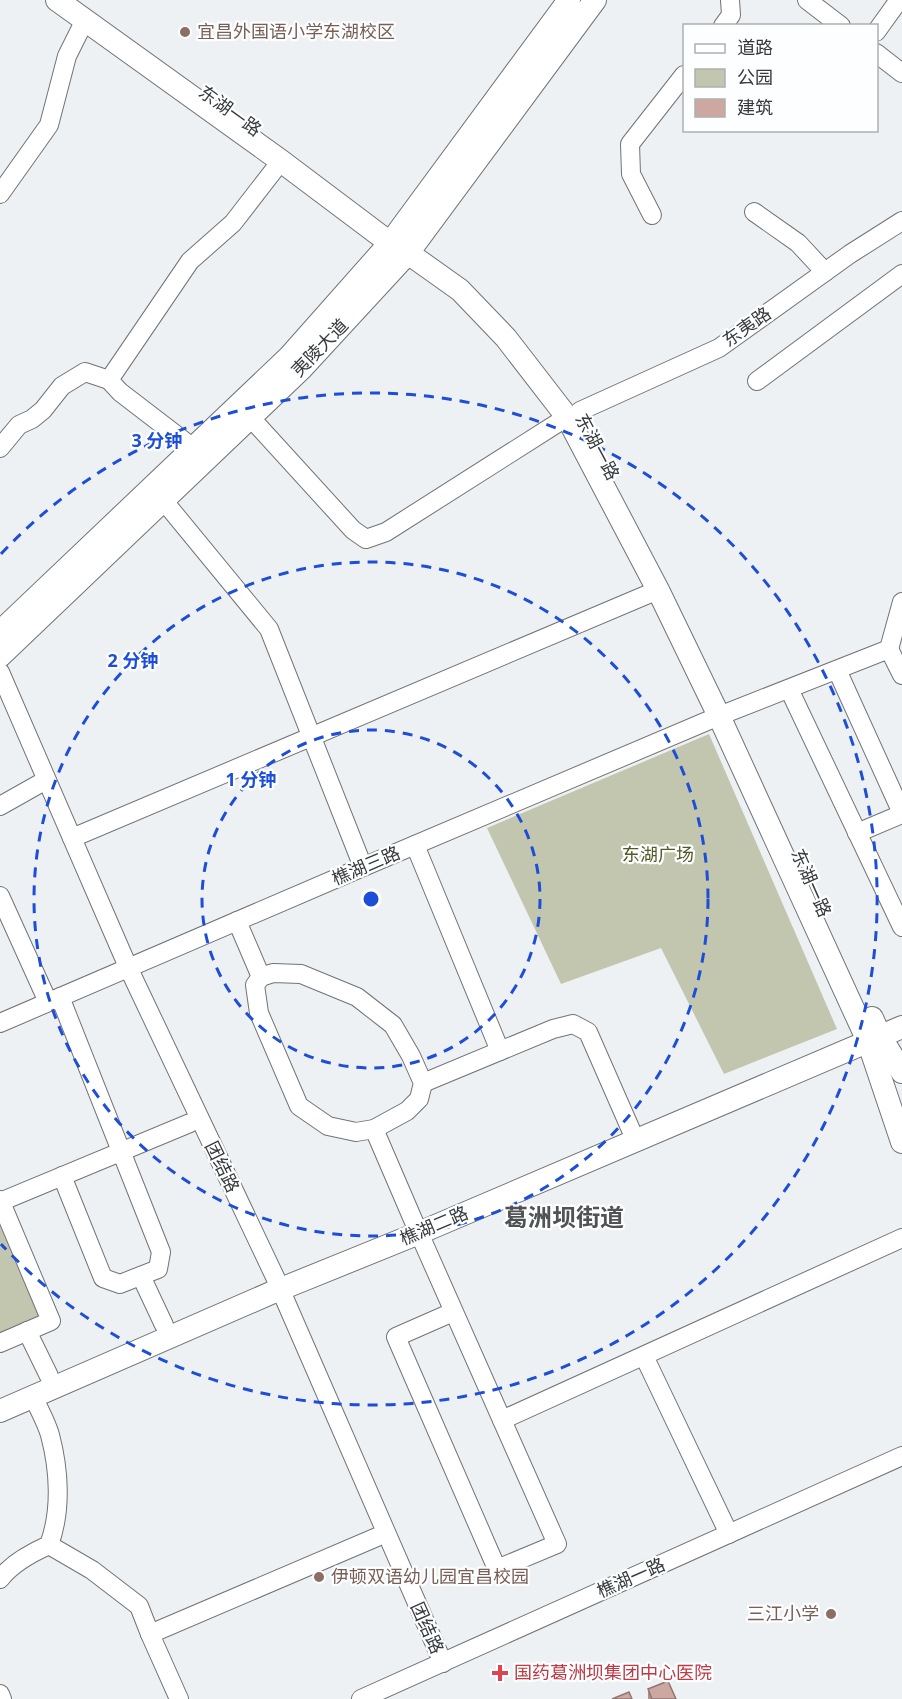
<svg xmlns="http://www.w3.org/2000/svg" width="902" height="1699" font-family="'Open Sans','Noto Sans SC',sans-serif">
	<style>
		.green { fill: #c3c6af }
		.lines { fill: none; stroke-linecap: round; stroke-linejoin: round }
		.minor-casing { stroke: #717376; stroke-width: 20 }
		.major-casing { stroke: #717376; stroke-width: 24 }
		.minor { stroke: #fff; stroke-width: 18 }
		.major { stroke: #fff; stroke-width: 22 }
		.wall { fill: #af908a }
		.building { fill: #cca8a1; stroke: #8f7671; stroke-width: 1.5 }
		.ring { fill: none; stroke: #1d4ed8; stroke-width: 3; stroke-dasharray: 10 8 }
		.education-dot { fill: #8d6e63; stroke: #fdfeff; stroke-width: 2 }
		.health-dot { fill: #e0444e; stroke: #fdfeff; stroke-width: 2 }
		.labels { text-anchor: middle; stroke-width: 4.5; stroke-linejoin: round; paint-order: stroke }
		.education-label { font-size: 18px; fill: #785e54; stroke: #fdfeff; text-anchor: start }
		.street-label { font-size: 18px; fill: #38393a; stroke: #fdfeff }
		.park-label { font-size: 18px; fill: #535825; stroke: #fdfeff }
		.health-label { font-size: 18px; fill: #be3a42; stroke: #fdfeff; text-anchor: start }
		.district-label { font-size: 24px; font-weight: bold; fill: #505254; stroke: #fdfeff }
		.centre { fill: #1d4ed8; stroke: #fdfeff; stroke-width: 3 }
		.ring-label { font-size: 18px; text-anchor: middle; font-weight: bold; fill: #1d4ed8; stroke: #fdfeff; stroke-width: 4.5; stroke-linejoin: round; paint-order: stroke }
	</style>
	<rect width="100%" height="100%" fill="#eef1f3"/>
	<g class="green">
		<path d="M709,734L837,1029L724,1074L661,948L561,984L487,828Z"/>
		<path d="M0,1218L44,1319L0,1338Z"/>
	</g>
	<g class="lines">
		<defs>
			<g id="minor">
				<path d="M807,0L841,26"/>
				<path d="M723,26L731,15L730,0"/>
				<path d="M876,32L899,0"/>
				<path d="M876,53L902,73"/>
				<path d="M0,194L49,125L67,56L85,20"/>
				<path d="M754,212L798,243L825,272"/>
				<path d="M652,215L631,174L630,144L684,75"/>
				<path d="M757,381L902,274"/>
				<path d="M580,411L719,348L850,254L902,221"/>
				<path d="M250,417L353,530L366,539L386,532L567,417"/>
				<path d="M0,448L19,425L32,419L43,410L62,386L85,372L109,380"/>
				<path d="M193,448L120,392L109,380L190,261L233,223L281,161"/>
				<path d="M163,500L269,629L363,867"/>
				<path d="M889,649L902,675"/>
				<path d="M837,670L902,813"/>
				<path d="M0,672L128,967L275,1277L443,1663"/>
				<path d="M789,689L902,927"/>
				<path d="M0,806L39,784"/>
				<path d="M857,833L902,814"/>
				<path d="M72,838L658,590"/>
				<path d="M415,845L500,1051"/>
				<path d="M0,896L48,1002"/>
				<path d="M237,921L261,977"/>
				<path d="M273,973L301,974L357,997L393,1025L411,1056L423,1083L419,1099L407,1111L374,1129L356,1132L328,1126L299,1106L259,1013L255,985L261,977Z"/>
				<path d="M60,997L161,1252L158,1269L120,1284L103,1278L62,1176"/>
				<path d="M0,1023L363,867L719,716L889,649L902,602"/>
				<path d="M423,1083L553,1029L573,1024L588,1032L631,1130"/>
				<path d="M374,1129L414,1222"/>
				<path d="M0,1200L51,1321L0,1343"/>
				<path d="M0,1202L190,1123"/>
				<path d="M419,1233L557,1544L497,1569L396,1337L453,1312"/>
				<path d="M141,1276L164,1325"/>
				<path d="M27,1331L49,1376"/>
				<path d="M644,1356L729,1534"/>
				<path d="M502,1420L902,1238"/>
				<path d="M49,1545L92,1570L139,1606L150,1634"/>
				<path d="M0,1579C12,1563 31,1553 49,1545C62,1510 59,1469 50,1435C46,1421 38,1408 33,1396"/>
				<path d="M0,1694L2,1699"/>
				<path d="M179,1699L150,1634L377,1537"/>
				<path d="M361,1699L902,1456"/>
			</g>
			<g id="major">
				<path d="M57,0L281,161L390,243L408,253L460,290L506,338L567,417L658,590L719,716L868,1041L902,1142"/>
				<path d="M0,632L289,357L390,243L569,0"/>
				<path d="M0,656L301,369L408,253L595,0"/>
				<path d="M872,1018L880,1036L902,1072"/>
				<path d="M0,1411L271,1293L419,1233L902,1027"/>
			</g>
		</defs>
		<use href="#minor" class="minor-casing"/>
		<use href="#major" class="major-casing"/>
		<use href="#minor" class="minor"/>
		<use href="#major" class="major"/>
	</g>
	<path class="wall" d="M648,1689L676,1699H648Z"/>
	<g class="building">
		<path d="M668,1681L676,1699H652L648,1689Z"/>
		<path d="M629,1692L632,1699H612Z"/>
	</g>
	<g class="ring">
		<circle cx="371" cy="899" r="169"/>
		<circle cx="371" cy="899" r="337"/>
		<path d="M1 554A506 506 0 1 1 1 1244"/>
	</g>
	<g class="education-dot">
		<circle cx="185" cy="32" r="6"/>
		<circle cx="319" cy="1577" r="6"/>
		<circle cx="831" cy="1614" r="6"/>
	</g>
	<path class="health-dot" d="M497 1664h6v6h6v6h-6v6h-6v-6h-6v-6h6z"/>
	<g class="labels">
		<g class="education-label">
			<text x="197" y="38">宜昌外国语小学东湖校区</text>
			<text x="331" y="1583">伊顿双语幼儿园宜昌校园</text>
			<text x="819" y="1620" text-anchor="end">三江小学</text>
		</g>
		<g class="street-label">
			<text transform="translate(230 111) rotate(36)" y="6">东湖一路</text>
			<text transform="translate(747 327) rotate(-35)" y="6">东夷路</text>
			<text transform="translate(320 348) rotate(-46)" y="6">夷陵大道</text>
			<text transform="translate(597 447) rotate(62)" y="6">东湖一路</text>
			<text transform="translate(366 866) rotate(-23)" y="6">樵湖三路</text>
			<text transform="translate(811 883) rotate(66)" y="6">东湖一路</text>
			<text transform="translate(222 1167) rotate(64)" y="6">团结路</text>
			<text transform="translate(434 1226) rotate(-23)" y="6">樵湖二路</text>
			<text transform="translate(631 1578) rotate(-24)" y="6">樵湖一路</text>
			<text transform="translate(427 1628) rotate(66)" y="6">团结路</text>
		</g>
		<g class="park-label">
			<text x="658" y="861">东湖广场</text>
		</g>
		<g class="health-label">
			<text x="514" y="1679">国药葛洲坝集团中心医院</text>
		</g>
		<g class="district-label">
			<text x="564" y="1226">葛洲坝街道</text>
		</g>
	</g>
	<circle cx="371" cy="899" r="9" class="centre"/>
	<g class="ring-label">
		<text x="157" y="447">3 分钟</text>
		<text x="133" y="667">2 分钟</text>
		<text x="251" y="786">1 分钟</text>
	</g>
	<rect x="683" y="24" width="195" height="108" fill="#fdfeff" stroke="#aeafb0" stroke-width="1.5"/>
	<rect x="695" y="44" width="30" height="9" fill="#ffffff" stroke="#aeafb0" stroke-width="1.5"/>
	<text x="737" y="54" font-size="18" fill="#38393a">道路</text>
	<rect x="695" y="69" width="30" height="18" fill="#c3c6af" stroke="#aeafb0" stroke-width="1.5"/>
	<text x="737" y="84" font-size="18" fill="#38393a">公园</text>
	<rect x="695" y="99" width="30" height="18" fill="#cca8a1" stroke="#aeafb0" stroke-width="1.5"/>
	<text x="737" y="114" font-size="18" fill="#38393a">建筑</text>
</svg>
